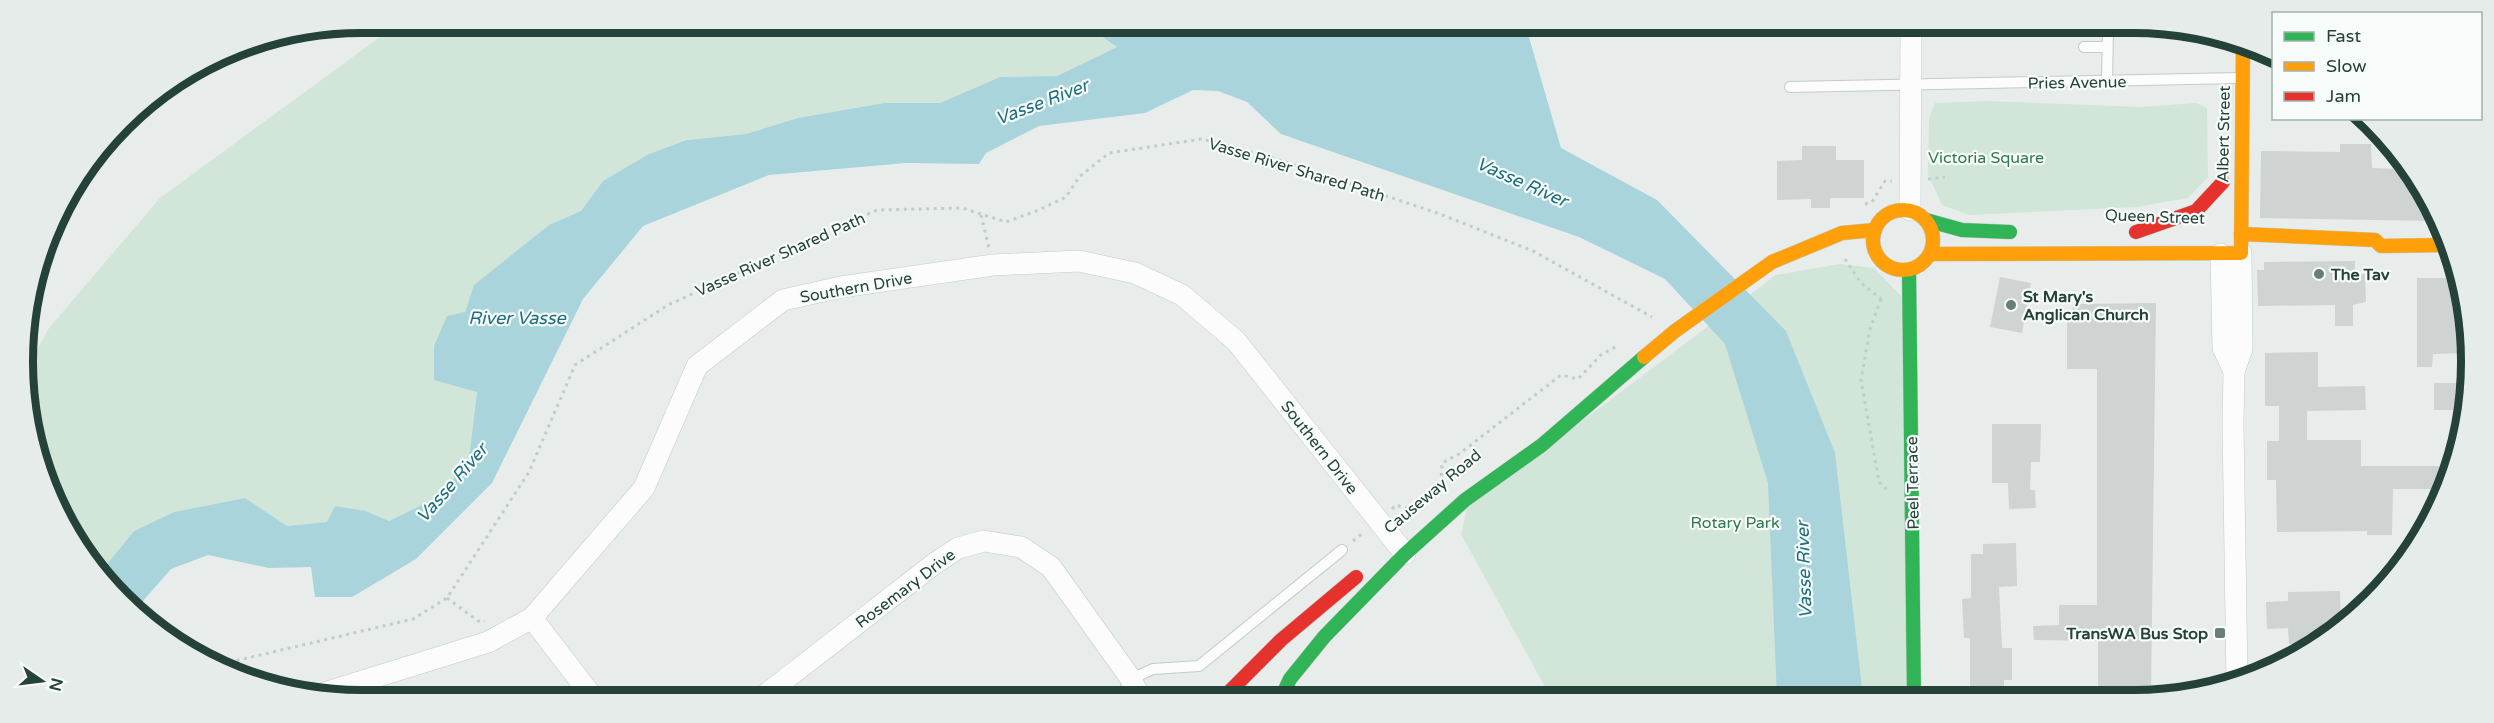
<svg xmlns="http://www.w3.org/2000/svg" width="2494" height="723" font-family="'Varela Round',sans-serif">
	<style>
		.green { fill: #d1e6d8 }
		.water { fill: #a9d4db }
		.building { fill: #cfd4d2 }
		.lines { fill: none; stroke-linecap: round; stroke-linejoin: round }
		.lane-casing { stroke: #c5cac8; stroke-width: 12 }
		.street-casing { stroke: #c5cac8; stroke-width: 22 }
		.fast-casing { stroke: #c3cbc8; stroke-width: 15 }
		.slow-casing { stroke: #c3cbc8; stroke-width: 15 }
		.jam-casing { stroke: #c3cbc8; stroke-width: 15 }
		.path { stroke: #c3ccca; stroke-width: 3; stroke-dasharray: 3 4.5; stroke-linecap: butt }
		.lane { stroke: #fcfcfc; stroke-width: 10 }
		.street { stroke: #fcfcfc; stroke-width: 21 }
		.fast { stroke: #30b455; stroke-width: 14 }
		.slow { stroke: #ff9f0a; stroke-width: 14 }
		.jam { stroke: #e5322d; stroke-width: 14 }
		.poi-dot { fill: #697e78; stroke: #f7fbf9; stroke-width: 2 }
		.labels { text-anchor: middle; stroke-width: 4.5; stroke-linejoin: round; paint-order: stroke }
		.street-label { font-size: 16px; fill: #24423a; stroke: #f7fbf9 }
		.park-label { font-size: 16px; fill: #2d7a4b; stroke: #f7fbf9 }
		.poi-label { font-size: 16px; font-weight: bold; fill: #24423a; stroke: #f7fbf9; text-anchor: start }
		.water-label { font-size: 18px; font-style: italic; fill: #1c6f80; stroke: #f7fbf9 }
		.rim { fill: none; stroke: #24423a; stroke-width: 8 }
	</style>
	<rect width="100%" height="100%" fill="#e8edeb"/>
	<g class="green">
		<path d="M399,23L1085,25L1117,47L1057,76L1000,77L940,103H884L798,118L746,134L687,140L603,181L581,211L549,225L516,252L477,392L469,458L441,496L389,521L366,511L327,522L287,526L245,498L174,512L134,531L99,574L92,568L34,450L26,369L49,328L160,198Z"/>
		<path d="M1986,101L2140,107L2196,103L2207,108L2208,177L2188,198L2137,207L1969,215L1942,205L1928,174L1929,117L1935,103Z"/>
		<path d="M1840,264L1874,268L1903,298L1912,697L1550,696L1461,534L1467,508L1776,275Z"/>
	</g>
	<path class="water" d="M1085,25L1526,27L1561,148L1657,200L1786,331L1835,453L1863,697H1777L1768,483L1725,344L1665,279L1579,237L1281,134L1247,102L1218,91L1193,90L1145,113L1039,126L986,153L979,164L906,163L769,175L643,226L583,299L492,483L416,559L352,597H315L311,567L269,568L208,555L171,569L136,609L99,574L134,531L174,512L245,498L287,526L327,522L335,506L366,511L389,521L440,496L469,458L477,392L434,380V346L447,316L465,312L474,285L549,225L581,211L603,181L649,154L687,140L746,134L798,118L884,103H940L1000,77L1057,76L1117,47Z"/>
	<g class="building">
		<path d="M2340,144H2371L2372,168L2397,169L2398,157L2414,173L2434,221L2260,218L2261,151L2340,152Z"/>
		<path d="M1802,146H1836V160H1864V198H1830V208H1811V199L1777,200V161L1802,160Z"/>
		<path d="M2355,261V274H2365L2366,302L2353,305V326H2335V305L2258,306L2257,270H2264V262Z"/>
		<path d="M2000,277L2031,283L2022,333L1990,327Z"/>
		<path d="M2417,278H2458L2465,295V353L2433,354L2432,367H2417Z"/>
		<path d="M2156,303L2151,694H2098V641L2034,640L2033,626L2059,625V605H2097V369H2067V319H2073V304Z"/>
		<path d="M2318,352V387L2365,386L2366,410L2307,411V440H2361V466H2450L2442,489H2393L2392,535H2367V531L2277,532L2276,480H2267V441H2279V406H2265V353Z"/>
		<rect x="2434" y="383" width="31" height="27"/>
		<path d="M1992,424H2041L2040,462H2031L2030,490H2035L2036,508L2009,509L2008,483H1992Z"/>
		<path d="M2016,543L2017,586L1999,587L2002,648H2012V680H2004V697H1970V638H1964L1962,599L1971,598V554H1983V544Z"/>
		<path d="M2340,591L2341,626L2312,643L2289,644L2288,628L2267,629L2266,602L2288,601V592Z"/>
	</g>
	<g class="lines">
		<defs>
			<g id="lane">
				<path d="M2084,47H2107"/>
				<path d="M2107,81L2108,29"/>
				<path d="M1790,87L2239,78"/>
				<path d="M1121,696L1131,679L1153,669L1199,666L1342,550"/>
			</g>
			<g id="street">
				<path d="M1910,210L1911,28"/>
				<path d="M2221,254L2223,348L2234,371"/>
				<path d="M532,618L591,695"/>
				<path d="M2237,681L2233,424L2234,371L2242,349L2241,253"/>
				<path d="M321,694L488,642L532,618L644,488L697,366L783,300L841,287L993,265L1079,261L1135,273L1182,295L1236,341L1405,554"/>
				<path d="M765,695L934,564L958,548L984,541L1021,547L1051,567L1131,679L1139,696"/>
			</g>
			<g id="fast">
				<path d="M1926,220L1962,230L2010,232"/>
				<path d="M1909,270L1914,697"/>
				<path d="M1282,696L1290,679L1324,637L1405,554L1465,500L1542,445L1644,357"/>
			</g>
			<g id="slow">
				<circle cx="1903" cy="240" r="30"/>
				<path d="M2241,234L2375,240L2381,246L2444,245"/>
				<path d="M1930,254L2241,253L2243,47"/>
				<path d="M1644,357L1675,331L1772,262L1842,233L1875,230"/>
			</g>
			<g id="jam">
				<path d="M2136,232L2196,211L2223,182"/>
				<path d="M1225,696L1281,640L1356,577"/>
			</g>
		</defs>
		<use href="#lane" class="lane-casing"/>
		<use href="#street" class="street-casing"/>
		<use href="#fast" class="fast-casing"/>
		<use href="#slow" class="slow-casing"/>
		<use href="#jam" class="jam-casing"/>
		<g class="path">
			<path d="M1928,179L1945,177"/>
			<path d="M1865,204L1872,202L1885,181H1892"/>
			<path d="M981,215L989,248"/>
			<path d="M1845,259L1861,283L1881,299L1886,298"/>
			<path d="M1881,299L1870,329L1861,380L1879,482L1887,490"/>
			<path d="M1437,490L1441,481L1442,463L1459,454L1561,375L1578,379L1601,355L1617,346"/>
			<path d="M1392,509L1396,505L1416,511"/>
			<path d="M1353,541L1364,532"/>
			<path d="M447,598L478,621H485"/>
			<path d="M222,664L413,619L447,598L529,472L575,365L668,305L877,210L962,208L1006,222L1039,210L1066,197L1079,177L1109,153L1202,139L1270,157L1440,214L1533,251L1652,317"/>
		</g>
		<use href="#lane" class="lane"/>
		<use href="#street" class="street"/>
		<use href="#fast" class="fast"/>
		<use href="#slow" class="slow"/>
		<use href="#jam" class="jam"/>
	</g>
	<g class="poi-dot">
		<circle cx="2319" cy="274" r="6"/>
		<circle cx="2011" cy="305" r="6"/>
		<rect x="2214" y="627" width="12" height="12" rx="3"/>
	</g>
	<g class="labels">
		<g class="street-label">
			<text transform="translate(2077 82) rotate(-1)" y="6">Pries Avenue</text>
			<text transform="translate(2223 134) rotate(-89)" y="6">Albert Street</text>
			<text transform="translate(1297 169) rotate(17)" y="6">Vasse River Shared Path</text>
			<text transform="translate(2155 216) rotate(2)" y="6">Queen Street</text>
			<text transform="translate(780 254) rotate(-24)" y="6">Vasse River Shared Path</text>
			<text transform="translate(856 287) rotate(-10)" y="6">Southern Drive</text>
			<text transform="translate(1320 447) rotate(52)" y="6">Southern Drive</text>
			<text transform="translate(1912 483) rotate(-91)" y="6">Peel Terrace</text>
			<text transform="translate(1432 491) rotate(-40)" y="6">Causeway Road</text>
			<text transform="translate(905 588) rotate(-37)" y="6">Rosemary Drive</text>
		</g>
		<g class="park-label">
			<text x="1986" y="163">Victoria Square</text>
			<text x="1735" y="528">Rotary Park</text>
		</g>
		<g class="poi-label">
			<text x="2331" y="280">The Tav</text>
			<text x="2023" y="302">St Mary's<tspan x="2023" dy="18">Anglican Church</tspan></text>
			<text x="2208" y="639" text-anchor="end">TransWA Bus Stop</text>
		</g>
		<g class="water-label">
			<text transform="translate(1042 102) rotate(-21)" y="6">Vasse River</text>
			<text transform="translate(1522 182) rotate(24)" y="6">Vasse River</text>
			<text x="517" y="324">River Vasse</text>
			<text transform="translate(452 483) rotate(-49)" y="6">Vasse River</text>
			<text transform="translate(1804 570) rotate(-92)" y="6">Vasse River</text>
		</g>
	</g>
	<path d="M0 0H2494V723H0ZM361 33H2133A328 328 0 0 1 2461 361V362A328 328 0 0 1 2133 690H361A328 328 0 0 1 33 362V361A328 328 0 0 1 361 33Z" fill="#e6ecea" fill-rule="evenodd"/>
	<path class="rim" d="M361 33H2133A328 328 0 0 1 2461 361V362A328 328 0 0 1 2133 690H361A328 328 0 0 1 33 362V361A328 328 0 0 1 361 33Z"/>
	<rect x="2272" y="12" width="210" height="108" fill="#f7fbf9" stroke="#a3b1ad" stroke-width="1.5"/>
	<rect x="2284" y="32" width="30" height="9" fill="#30b455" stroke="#a3b1ad" stroke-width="1.5"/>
	<text x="2326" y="42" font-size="18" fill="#24423a">Fast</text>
	<rect x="2284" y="62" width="30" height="9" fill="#ff9f0a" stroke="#a3b1ad" stroke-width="1.5"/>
	<text x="2326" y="72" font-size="18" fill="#24423a">Slow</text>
	<rect x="2284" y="92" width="30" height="9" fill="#e5322d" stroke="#a3b1ad" stroke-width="1.5"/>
	<text x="2326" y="102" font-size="18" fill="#24423a">Jam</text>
	<g transform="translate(42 681) rotate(104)" stroke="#f7fbf9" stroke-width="4.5" paint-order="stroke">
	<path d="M0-4.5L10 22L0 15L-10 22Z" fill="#24423a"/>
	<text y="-9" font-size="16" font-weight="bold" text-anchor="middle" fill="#24423a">N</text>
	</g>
</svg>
